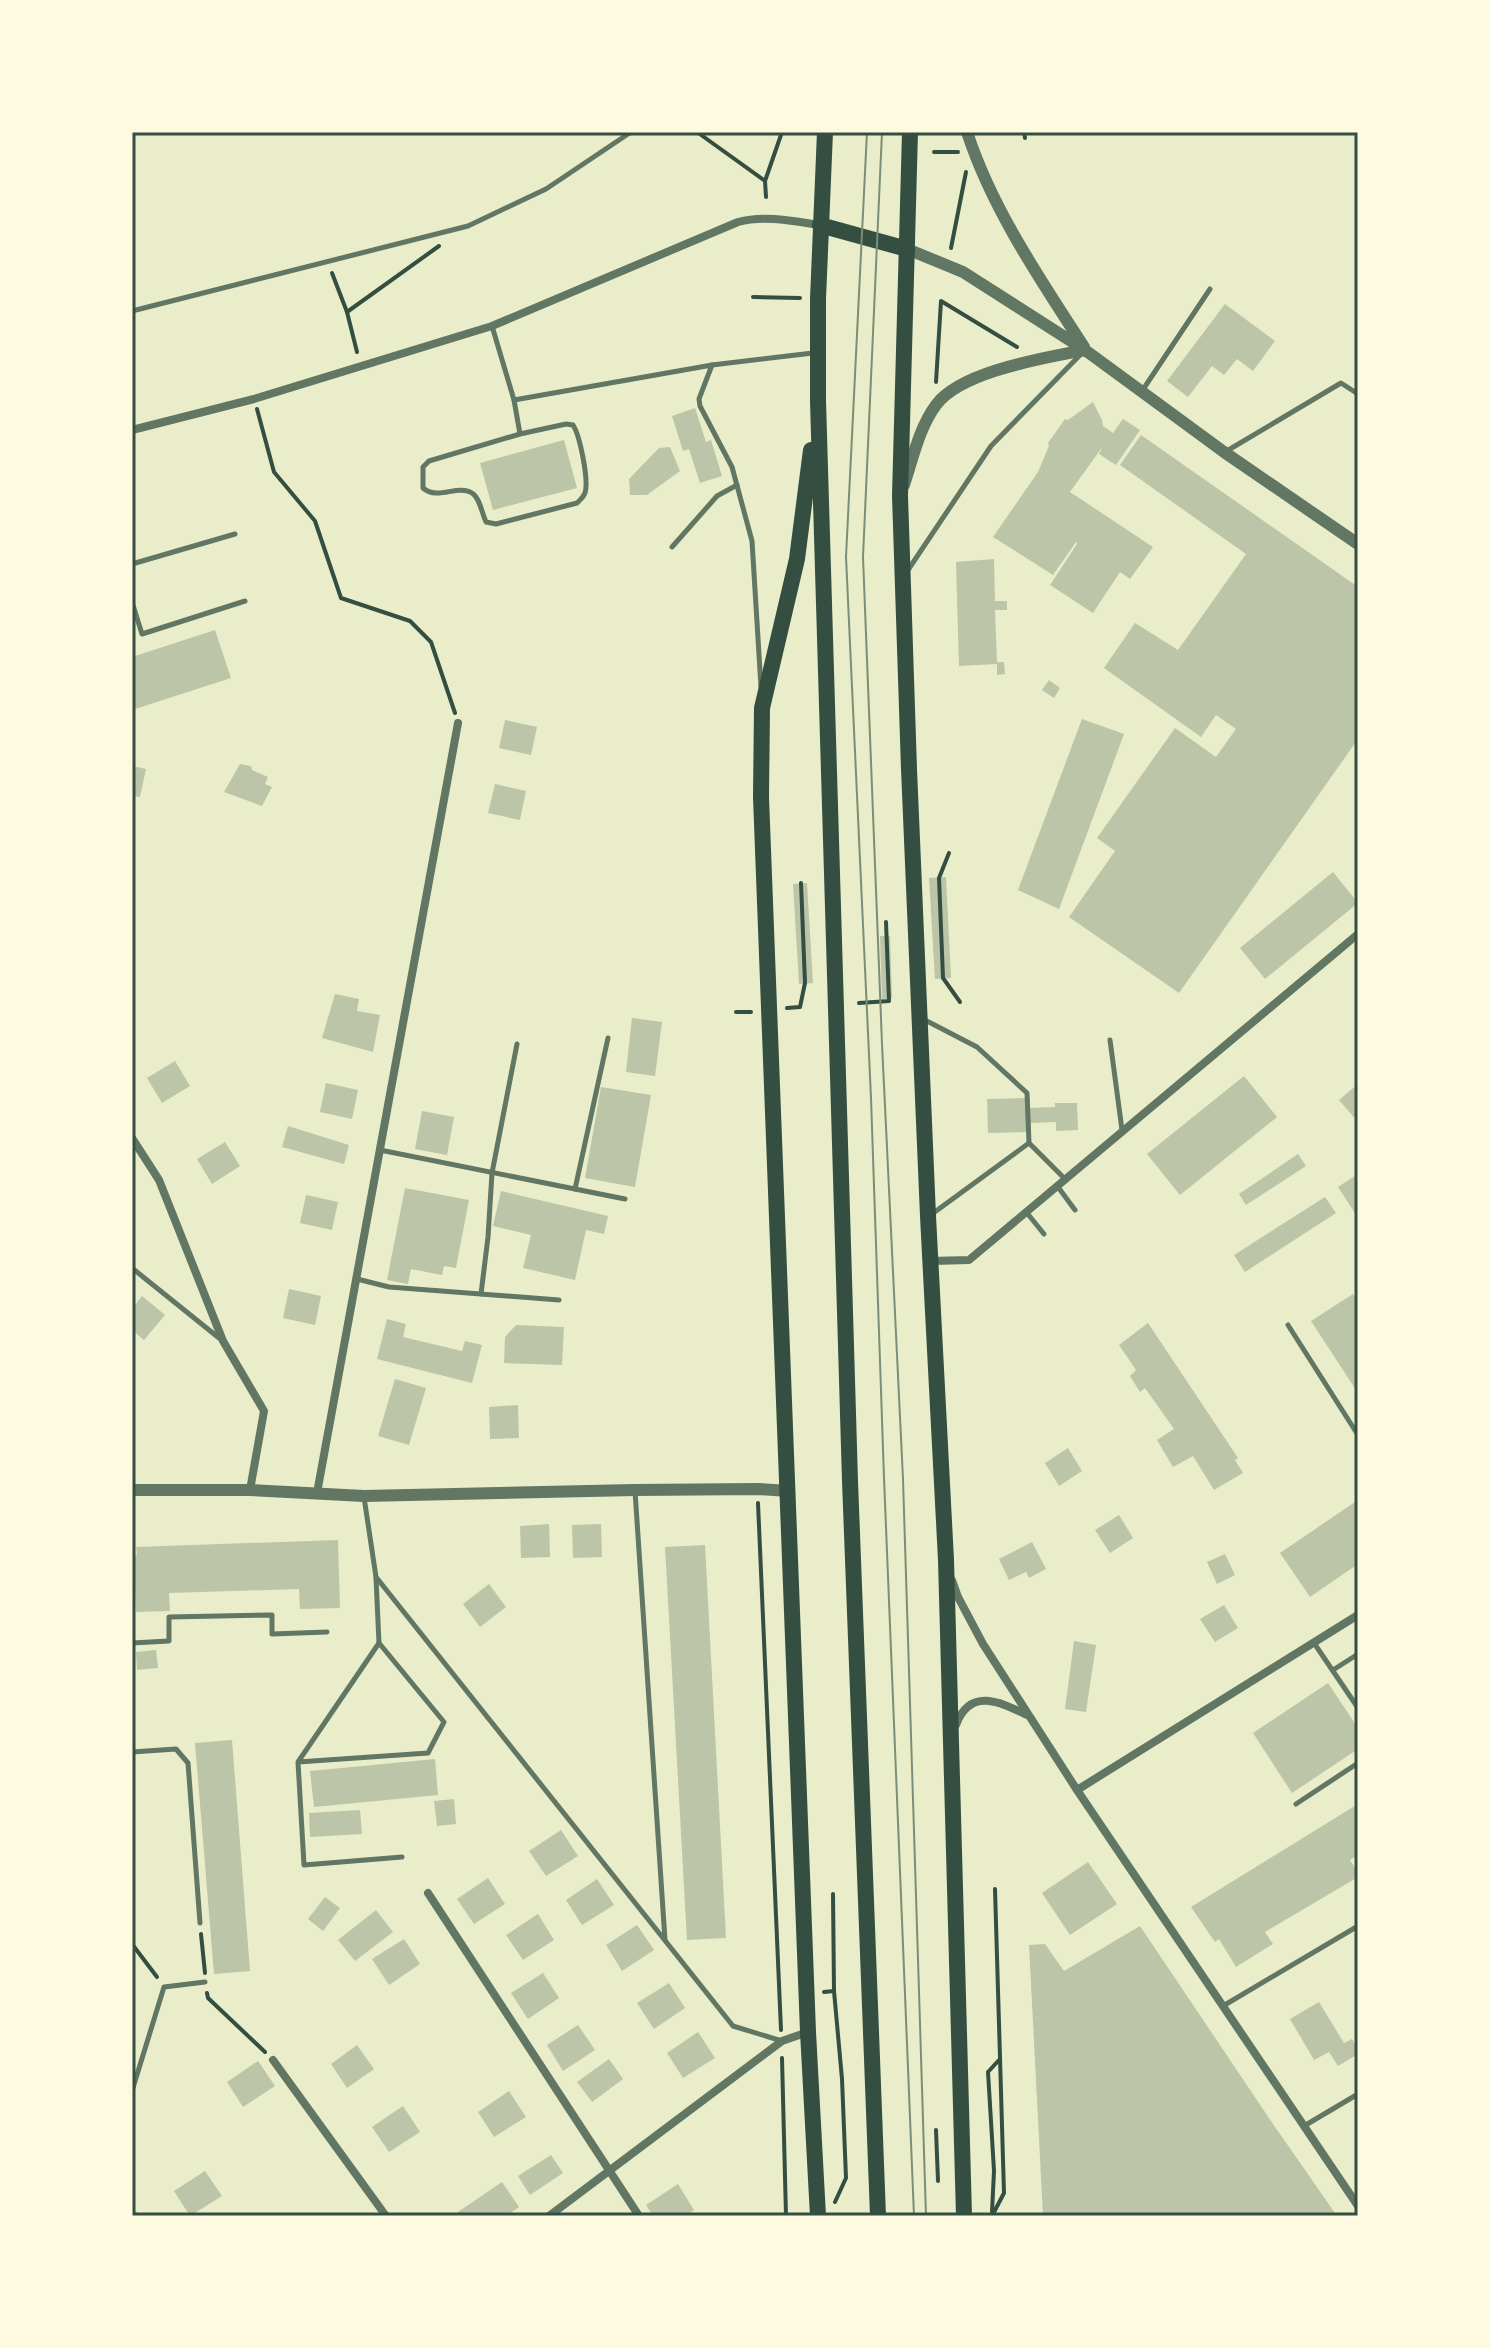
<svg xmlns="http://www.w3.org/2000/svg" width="1490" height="2348" font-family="'DejaVu Sans',sans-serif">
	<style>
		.building { fill: #bcc5a7 }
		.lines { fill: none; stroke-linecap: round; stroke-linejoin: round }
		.path { stroke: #344e41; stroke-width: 4 }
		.service { stroke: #617663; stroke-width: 5 }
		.minor { stroke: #617663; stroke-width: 8 }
		.tertiary { stroke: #617663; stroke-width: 12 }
		.primary { stroke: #344e41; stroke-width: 16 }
		.tram { stroke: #7c8e77; stroke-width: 2 }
		.neatline { fill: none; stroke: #344e41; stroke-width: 3 }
	</style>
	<rect width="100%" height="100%" fill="#e9edc9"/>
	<g class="building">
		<path d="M1225,304L1275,341L1253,371L1237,359L1224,375L1212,366L1188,397L1167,381Z"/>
		<path d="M1093,402L1102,420L1103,426L1113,433L1123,419L1140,430L1116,465L1099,454L1103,446L1070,492L1153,547L1130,579L1120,572L1093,613L1050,585L1077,544L1076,542L1053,575L993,537L1038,472L1049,446L1048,443L1065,419L1068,420Z"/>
		<path d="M695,408L706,442L711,440L722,476L700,483L689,449L683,451L672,416Z"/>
		<path d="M1141,435L1358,587V739L1179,993L1069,917L1115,851L1097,838L1175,728L1216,757L1236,729L1216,715L1201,737L1104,668L1135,623L1178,650L1246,554L1120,465Z"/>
		<path d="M564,440L577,488L493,510L480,463Z"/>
		<path d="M670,447L680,471L647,495H630L629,479L659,448Z"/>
		<path d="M994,559L995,601H1007V610H995L997,662H1004L1005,674L997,675V664L959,666L956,562Z"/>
		<path d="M215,630L231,678L132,710V657Z"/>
		<path d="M1049,680L1060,688L1054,698L1042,690Z"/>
		<path d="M1082,719L1124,734L1059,909L1018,890Z"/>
		<path d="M505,720L537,727L531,755L499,748Z"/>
		<path d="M240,764L251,766L252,770L268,777L265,784L272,787L262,806L224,792Z"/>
		<path d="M132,766L146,769L140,797L132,796Z"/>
		<path d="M495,784L526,791L520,820L488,813Z"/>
		<path d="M1333,872L1358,903L1265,979L1240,948Z"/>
		<path d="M946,877L951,978L935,979L929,878Z"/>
		<path d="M807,883L813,983L799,984L793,884Z"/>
		<path d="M880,936H890L892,998L882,999Z"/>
		<path d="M335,994L359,999L357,1011L380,1015L373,1052L322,1038Z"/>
		<path d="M632,1018L662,1022L655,1076L626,1072Z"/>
		<path d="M175,1061L190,1086L162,1103L147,1078Z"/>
		<path d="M1244,1076L1277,1117L1180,1195L1147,1154Z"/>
		<path d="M326,1083L358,1090L352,1119L320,1112Z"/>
		<path d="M1358,1084V1122L1339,1100Z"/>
		<path d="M601,1087L651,1095L635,1187L585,1178Z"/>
		<path d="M1030,1098V1108L1055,1107V1103H1077L1078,1130L1056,1131V1122L1030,1123L1031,1132L988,1133L987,1099Z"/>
		<path d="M422,1111L454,1117L447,1155L415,1149Z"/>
		<path d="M288,1126L349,1145L344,1164L282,1147Z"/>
		<path d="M225,1142L240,1166L212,1184L197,1159Z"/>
		<path d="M1298,1154L1306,1166L1246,1205L1239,1194Z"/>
		<path d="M1358,1174V1218L1338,1187Z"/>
		<path d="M405,1188L469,1200L456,1268L444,1266L442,1275L411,1269L408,1284L387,1280Z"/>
		<path d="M501,1191L608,1216L604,1234L586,1230L575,1280L523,1268L531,1235L493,1226Z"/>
		<path d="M306,1195L338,1202L332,1230L300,1223Z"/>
		<path d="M1325,1197L1336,1213L1245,1272L1234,1255Z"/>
		<path d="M289,1289L321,1296L315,1325L283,1318Z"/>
		<path d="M1353,1294L1358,1301V1393L1311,1321Z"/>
		<path d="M142,1296L165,1315L144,1340L132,1330V1309Z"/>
		<path d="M387,1319L406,1324L403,1337L462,1351L465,1341L482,1345L472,1383L377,1359Z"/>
		<path d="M1148,1323L1238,1458L1235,1460L1243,1473L1214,1490L1193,1456L1173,1467L1157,1440L1174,1429L1145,1388L1140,1392L1130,1376L1136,1370L1119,1345Z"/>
		<path d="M516,1325L564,1327L562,1365L504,1363L505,1337Z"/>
		<path d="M395,1379L426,1388L409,1445L378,1436Z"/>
		<path d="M518,1405L519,1438L490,1439L489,1407Z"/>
		<path d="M1068,1448L1082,1471L1059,1486L1045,1463Z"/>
		<path d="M1355,1502L1358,1506V1564L1310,1597L1280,1553Z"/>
		<path d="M1119,1515L1133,1538L1110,1553L1095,1530Z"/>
		<path d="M549,1524L550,1557L521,1558L520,1526Z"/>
		<path d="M601,1524L602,1557L573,1558L572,1525Z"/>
		<path d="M338,1540L340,1608L300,1609L299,1589L169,1593L170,1611L136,1612L134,1555H137L136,1547Z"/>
		<path d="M1032,1542L1046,1569L1029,1578L1026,1572L1009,1580L999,1559Z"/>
		<path d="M705,1545L726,1938L687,1940L665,1547Z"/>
		<path d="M1225,1554L1235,1575L1217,1584L1207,1562Z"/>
		<path d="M489,1584L506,1607L480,1627L463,1604Z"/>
		<path d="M1224,1605L1238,1628L1215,1642L1200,1619Z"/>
		<path d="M1074,1641L1096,1645L1086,1712L1065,1709Z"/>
		<path d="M156,1650L158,1668L137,1670L136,1652Z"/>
		<path d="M1328,1683L1358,1728V1749L1292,1793L1253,1733Z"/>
		<path d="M232,1740L250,1971L214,1974L195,1743Z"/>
		<path d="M435,1759L438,1795L314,1807L310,1771Z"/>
		<path d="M454,1799L456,1824L437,1826L434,1801Z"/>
		<path d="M1358,1804V1855L1350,1860L1358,1873V1877L1265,1932L1273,1944L1236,1967L1219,1939L1215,1942L1191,1907Z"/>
		<path d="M360,1810L362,1834L310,1837L309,1813Z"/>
		<path d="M561,1830L578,1856L546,1876L529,1851Z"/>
		<path d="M1088,1862L1117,1904L1070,1935L1042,1893Z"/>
		<path d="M488,1878L505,1904L474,1924L457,1899Z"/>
		<path d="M597,1879L614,1905L582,1925L566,1900Z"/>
		<path d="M325,1897L340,1908L323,1931L308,1919Z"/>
		<path d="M376,1910L393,1932L355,1961L338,1940Z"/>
		<path d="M538,1914L554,1940L523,1960L506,1935Z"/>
		<path d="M637,1925L654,1950L622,1971L606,1945Z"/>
		<path d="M1140,1926L1273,2124L1337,2216H1043L1029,1945L1045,1944L1064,1971Z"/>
		<path d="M404,1939L420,1964L389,1985L372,1959Z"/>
		<path d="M543,1973L559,1998L528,2019L511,1993Z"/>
		<path d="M669,1983L685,2008L654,2029L637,2003Z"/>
		<path d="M1319,2002L1344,2043L1352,2039L1358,2049V2054L1338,2066L1329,2052L1314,2060L1290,2019Z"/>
		<path d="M578,2025L595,2050L563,2071L547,2045Z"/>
		<path d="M698,2032L715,2058L683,2078L667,2053Z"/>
		<path d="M357,2045L374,2069L347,2088L331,2064Z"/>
		<path d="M609,2059L623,2079L592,2102L577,2082Z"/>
		<path d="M258,2061L275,2086L243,2107L227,2082Z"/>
		<path d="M509,2091L526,2117L494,2137L478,2112Z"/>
		<path d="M403,2106L420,2132L389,2152L372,2127Z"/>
		<path d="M551,2155L563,2173L530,2195L518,2176Z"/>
		<path d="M205,2171L222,2196L190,2216L174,2191Z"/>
		<path d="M502,2182L519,2207L506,2216H452Z"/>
		<path d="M678,2184L694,2210L685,2216H653L646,2205Z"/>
	</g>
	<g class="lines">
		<g class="path">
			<path d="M697,132L765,181"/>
			<path d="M1024,132L1025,138"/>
			<path d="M934,152H958"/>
			<path d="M766,197L765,181L782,132"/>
			<path d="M951,248L966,172"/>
			<path d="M332,273L347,312L357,352"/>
			<path d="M753,297L800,298"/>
			<path d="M347,312L439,246"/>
			<path d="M936,382L941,301L1017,347"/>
			<path d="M257,409L274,472L315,521L341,598L410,621L431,642L455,713"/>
			<path d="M949,853L939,878L943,978L960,1002"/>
			<path d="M859,1003L889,1001L886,922"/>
			<path d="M787,1008L800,1007L805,983L801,883"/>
			<path d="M736,1012H751"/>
			<path d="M758,1503L781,2030"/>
			<path d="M833,1894L834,1991"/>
			<path d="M201,1934L205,1973"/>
			<path d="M132,1944L157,1977"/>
			<path d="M824,1992L834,1991L842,2079L846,2178L835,2202"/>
			<path d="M207,1993L208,1998L265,2052"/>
			<path d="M782,2058L786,2216"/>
			<path d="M936,2130L938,2181"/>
			<path d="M992,2212L994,2171L988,2072L999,2060"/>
			<path d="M992,2216L1004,2193L995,1889"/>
		</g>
		<g class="service">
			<path d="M132,311L468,226L546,189L631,132"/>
			<path d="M492,326L514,400L520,434L566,424L573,425C580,436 589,480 585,493C583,498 581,499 577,503L496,524L486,522C482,514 480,498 472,493C457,484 438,501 423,488V467L429,461L520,434"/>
			<path d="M712,365L813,353"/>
			<path d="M1142,391L1210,289"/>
			<path d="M514,400L712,365L699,399L700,406L732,467L752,541L761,687"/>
			<path d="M1225,452L1341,383L1358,394"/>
			<path d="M672,547L717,496L737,485"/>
			<path d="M132,564L235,534"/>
			<path d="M908,570L991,446L1081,354"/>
			<path d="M132,602L142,634L245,601"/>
			<path d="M923,1019L977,1047L1027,1093L1029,1143L932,1214"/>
			<path d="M1110,1040L1122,1130"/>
			<path d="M1029,1143L1065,1179"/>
			<path d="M380,1150L625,1199"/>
			<path d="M1058,1187L1075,1210"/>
			<path d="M575,1189L608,1038"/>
			<path d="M1027,1213L1044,1234"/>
			<path d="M132,1268L219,1338"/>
			<path d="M357,1279L389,1287L559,1300"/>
			<path d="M481,1294L488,1237L492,1173L517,1044"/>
			<path d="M1288,1325L1358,1435"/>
			<path d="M635,1491L665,1940"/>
			<path d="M364,1497L376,1577L733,2026L782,2041"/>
			<path d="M376,1578L379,1643"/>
			<path d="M132,1643L169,1641V1617L272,1615V1634L327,1632"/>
			<path d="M1314,1643L1358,1708"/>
			<path d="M1333,1670L1358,1654"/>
			<path d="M132,1752L176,1749L188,1763L200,1923"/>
			<path d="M298,1762L428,1753L444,1722L379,1643L298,1762L304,1865L402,1857"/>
			<path d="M1296,1804L1358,1763"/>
			<path d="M1223,2006L1358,1926"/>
			<path d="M132,2091L164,1987L205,1982"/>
			<path d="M1304,2126L1358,2094"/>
		</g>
		<g class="minor">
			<path d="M132,430L254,399L492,326L738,222C765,215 793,221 820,225"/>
			<path d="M132,1138L159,1180L223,1341L264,1411L250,1490"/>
			<path d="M931,1261L969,1260L1358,934"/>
			<path d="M317,1493L458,723"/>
			<path d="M952,1580L958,1597L983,1644L1077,1790L1358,2206"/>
			<path d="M956,1725C970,1687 1000,1702 1027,1715"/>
			<path d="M1077,1790L1358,1615"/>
			<path d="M428,1893L639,2216"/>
			<path d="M273,2060L386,2216"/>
			<path d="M132,2215L135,2216"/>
			<path d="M549,2216L782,2041L808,2032"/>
		</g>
		<g class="tertiary">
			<path d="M967,132C992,209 1040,279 1084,347"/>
			<path d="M907,249L963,272L1085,350L1224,452L1358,544"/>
			<path d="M904,485C913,458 919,428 936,405C961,371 1045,358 1085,350"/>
			<path d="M132,1490H250L364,1496L635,1490L758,1489L789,1491"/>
		</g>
		<g class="primary">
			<path d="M825,132L818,299V401L850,1481L878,2216"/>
			<path d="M910,132L900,496L909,769L928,1216L946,1560L964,2216"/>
			<path d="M820,225L907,249"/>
			<path d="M811,450L797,559L762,708L761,797L808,2032L818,2216"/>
		</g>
		<g class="tram">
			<path d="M867,132L846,557L871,1098L884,1478L914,2216"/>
			<path d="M882,132L863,557L882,1044L903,1479L926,2216"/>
		</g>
	</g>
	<rect width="1490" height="2348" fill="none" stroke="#fefae0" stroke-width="268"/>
	<rect x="134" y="134" width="1222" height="2080" class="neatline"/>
</svg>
